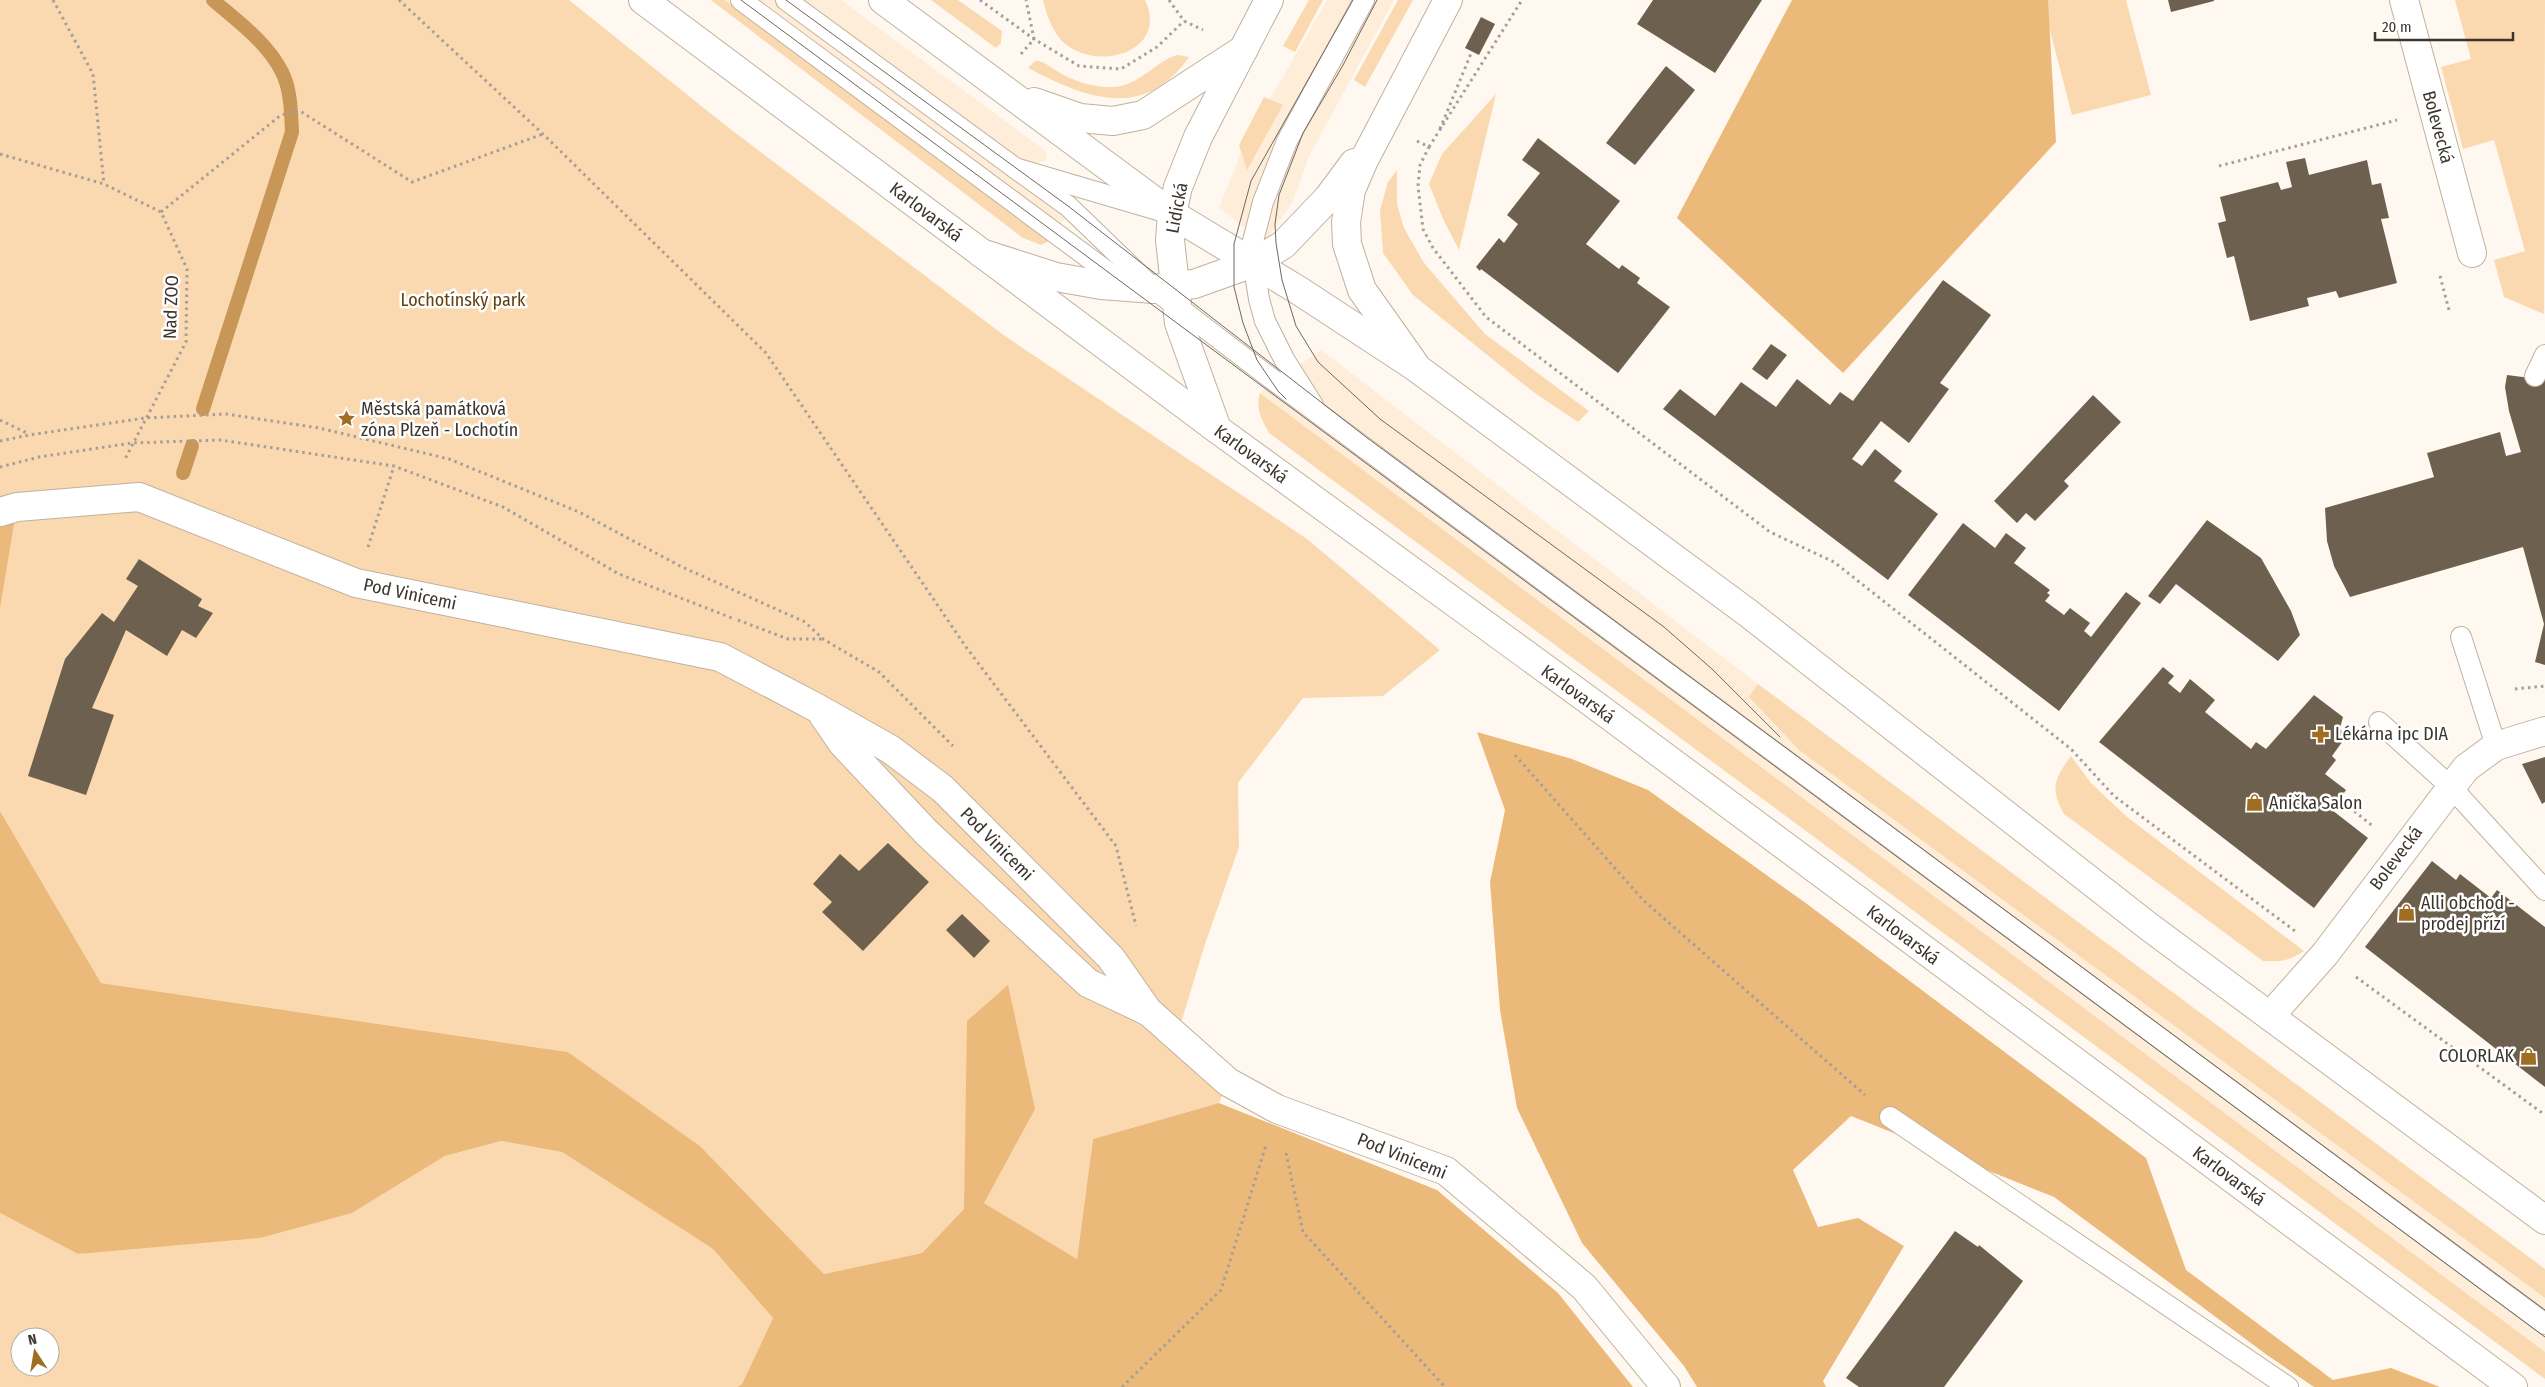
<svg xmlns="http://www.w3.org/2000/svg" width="2545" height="1387" font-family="'Fira Sans Condensed',sans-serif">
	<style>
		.built { fill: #feedd8 }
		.green { fill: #fad9b0; fill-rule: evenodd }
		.forest { fill: #ebb979 }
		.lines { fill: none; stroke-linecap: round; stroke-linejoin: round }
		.stream { stroke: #c89757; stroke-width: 14 }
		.building { fill: #6e604e }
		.service-casing { stroke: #c1b19e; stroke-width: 22 }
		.minor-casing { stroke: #c1b19e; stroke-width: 30 }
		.secondary-casing { stroke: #c1b19e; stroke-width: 30 }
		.primary-casing { stroke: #c1b19e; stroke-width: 30 }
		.path { stroke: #a59f97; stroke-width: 3; stroke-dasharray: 2.5 4; stroke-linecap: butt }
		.service { stroke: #fff; stroke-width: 20 }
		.minor { stroke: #fff; stroke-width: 28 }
		.secondary { stroke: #fff; stroke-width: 28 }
		.primary { stroke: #fff; stroke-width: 28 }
		.tram { stroke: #6e6860; stroke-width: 1 }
		.labels { text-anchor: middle; stroke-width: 5; stroke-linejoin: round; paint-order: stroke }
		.street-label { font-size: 18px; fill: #3b352d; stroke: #fff }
		.park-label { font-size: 18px; fill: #62410e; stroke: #fff }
		.poi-label { font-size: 18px; fill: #3b352d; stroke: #fff; text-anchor: start }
	</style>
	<rect width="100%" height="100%" fill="#fff8f0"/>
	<g class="built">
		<path d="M725,0H841L1046,151L1047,160L1039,162L1033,170L1077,202L1049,241Z"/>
		<path d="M1327,0H1394L1309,156L1293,201L1264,243L1219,208L1244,145Z"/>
		<path d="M1321,350L1758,684L1750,697L1799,750L2545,1298V1352L1260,393Z"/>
	</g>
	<g class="green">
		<path d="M0,0H569L725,125L1005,336L1307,539L1440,650L1383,696L1303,698L1238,783L1239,847L1205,944L1177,1036L1228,1082L1219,1103L1093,1139L1077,1259L984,1203L964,1209L922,1253L824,1274L700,1146L568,1052L101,983L0,811V609L17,507L0,512Z"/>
		<path d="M711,0H725L1049,241L1041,245L1023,238Z"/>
		<path d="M931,0H958L1002,31L1001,43L996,48Z"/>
		<path d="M1043,0H1145C1170,54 1092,74 1060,39C1051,28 1046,13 1043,0Z"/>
		<path d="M1309,0H1323L1295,52L1283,46Z"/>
		<path d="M1398,0H1413L1365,87L1354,80Z"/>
		<path d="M2042,0H2126L2151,95L2072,115Z"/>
		<path d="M2455,0H2545L2544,314L2504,297L2494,260L2525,251L2494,140L2463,149L2441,67L2471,59Z"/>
		<path d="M1178,55L1189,57C1144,121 1087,99 1028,68L1035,61C1046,61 1052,69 1062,74C1077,83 1104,90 1121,86C1145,80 1159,59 1178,55Z"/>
		<path d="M1496,94L1459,250L1443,219L1429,184L1442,154Z"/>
		<path d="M1264,97L1283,105L1247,170L1239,145Z"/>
		<path d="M1397,170V204L1404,228L1424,263L1485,334L1589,411L1578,422L1532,391L1413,295L1383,253L1380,210L1388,182Z"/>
		<path d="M1260,393L2545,1352V1379L1269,433C1262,420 1255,408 1260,393Z"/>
		<path d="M1758,684L2545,1269V1298L1799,750L1749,697Z"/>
		<path d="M2071,756L2091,783L2127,817L2304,951C2290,961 2279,962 2263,961L2064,814C2050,789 2054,779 2071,756Z"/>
		<path d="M501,1141L562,1152L713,1249L773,1318L742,1384L737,1387H0V1213L78,1254L352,1213L445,1156ZM20,1337H50V1367H20Z"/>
	</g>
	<g class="forest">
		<path d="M1792,0H2048L2056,142L1843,373L1677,218Z"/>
		<path d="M17,507L0,609V512Z"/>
		<path d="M1477,732L1572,759L1648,790L1807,904L2146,1158L2186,1270L2333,1380L2391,1368L2440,1387H2314L2267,1355L2054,1197L1851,1116L1793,1170L1818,1227L1858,1218L1904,1246L1823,1381L1826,1387H1697L1684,1366L1582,1243L1517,1108L1500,1010L1490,882L1505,810Z"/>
		<path d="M0,811L101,983L568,1052L700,1146L824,1274L922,1253L964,1209L967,1021L1008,985L1035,1109L984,1203L1077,1259L1093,1139L1219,1103L1437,1190L1558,1293L1633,1387H737L742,1384L773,1318L713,1249L562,1152L501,1141L445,1156L352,1213L260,1238L78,1254L0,1213Z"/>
	</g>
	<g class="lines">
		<g class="stream">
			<path d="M203,409L292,132C291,112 291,90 282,72C267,42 237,21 213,0"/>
			<path d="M183,473L192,446"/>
		</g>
	</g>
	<g class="building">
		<path d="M1653,0H1762L1715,73L1637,24Z"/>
		<path d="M2168,0H2214V1L2171,12Z"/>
		<path d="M1481,17L1495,24L1479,55L1465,48Z"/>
		<path d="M1666,66L1695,90L1635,165L1606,143Z"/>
		<path d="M1538,138L1620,201L1586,244L1619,269L1622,265L1640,278L1637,283L1670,307L1618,373L1481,269L1480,271L1476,267L1499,238L1504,243L1518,224L1507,215L1540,173L1522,160Z"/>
		<path d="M2305,158L2309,175L2367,160L2372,185L2381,183L2389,218L2381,219L2397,283L2339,298L2336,291L2307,298L2309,306L2250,321L2234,256L2227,258L2218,223L2226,221L2220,197L2278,182L2281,190L2292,187L2286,162Z"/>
		<path d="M1943,280L1991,315L1940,383L1949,389L1909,443L1881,421L1852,459L1862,466L1875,449L1902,471L1894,481L1938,514L1888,580L1663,409L1680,389L1715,416L1741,382L1776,407L1797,379L1830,405L1840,392L1853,401Z"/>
		<path d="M1771,344L1787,355L1767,380L1752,369Z"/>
		<path d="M2507,375L2545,380V665L2535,662L2544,624L2523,547L2350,597L2334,566L2327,541L2325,508L2434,477L2427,453L2500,432L2506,456L2521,452L2509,411L2505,387Z"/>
		<path d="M2093,395L2121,422L2064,481L2069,486L2035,521L2026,513L2017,523L1994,501Z"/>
		<path d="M2207,520L2261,558L2291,611L2300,635L2278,661L2176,584L2160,604L2148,596Z"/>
		<path d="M1963,523L1995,548L2006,533L2026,548L2014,563L2050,590L2047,593L2050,595L2045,601L2064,615L2070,608L2090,623L2084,631L2091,637L2126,592L2141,603L2059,711L1908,595Z"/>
		<path d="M139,559L202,599L198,606L213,613L196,638L182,630L167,656L126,630L92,708L114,715L86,795L28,776L65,659L102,613L114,622L138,586L126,579Z"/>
		<path d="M2163,667L2174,676L2168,683L2180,693L2190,679L2215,700L2205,712L2251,749L2256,742L2266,749L2314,695L2343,717L2340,728L2345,738L2332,756L2336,760L2325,774L2346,790L2332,810L2368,838L2314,908L2099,742Z"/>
		<path d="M2545,757V802L2542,804L2522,764Z"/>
		<path d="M888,843L929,882L863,951L822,912L832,902L813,884L840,854L859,871Z"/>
		<path d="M2432,861L2456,880L2460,874L2491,898L2497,890L2545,927V1087L2365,947Z"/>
		<path d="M962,914L990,941L974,958L946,930Z"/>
		<path d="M1955,1231L1978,1247L1979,1245L2023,1281L1944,1387H1859L1846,1378Z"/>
	</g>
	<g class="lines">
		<defs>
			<g id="service">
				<path d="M741,0L1128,287"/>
				<path d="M786,0L1015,168L1161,211"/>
				<path d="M1015,168L1068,206L1154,289L1268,376L2545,1324"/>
				<path d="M2535,376L2545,355"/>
				<path d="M1313,405L1284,359L1265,321L1259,299L1251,249L1263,202L1287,141L1364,0"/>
				<path d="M2461,637L2496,746"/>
				<path d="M2379,722L2451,787L2545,890"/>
				<path d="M1890,1117L2288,1387"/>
			</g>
			<g id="minor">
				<path d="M2404,0L2472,253"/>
				<path d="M0,512L17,507L139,497L356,583L720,657L819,709L890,749L943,789L1111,958L1148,1011L1228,1082L1277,1109L1446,1171L1584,1287L1666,1387"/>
				<path d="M823,715L843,744L927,833L1088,983L1147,1011"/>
				<path d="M2270,1016L2325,954L2466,768L2496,746L2545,731"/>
			</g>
			<g id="secondary">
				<path d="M643,0L1217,429"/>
				<path d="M883,0L1172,214L1298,290L1417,368"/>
				<path d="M1034,102L1080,118L1113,121L1143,115L1244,49"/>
			</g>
			<g id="primary">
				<path d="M1269,0L1198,137L1178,187L1172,214L1170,240L1179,323L1217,429L1591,702L2513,1387"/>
				<path d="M1448,0L1364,160L1351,190L1346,222L1347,244L1362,290L1418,369L1748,613L2148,926L2545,1220"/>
				<path d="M981,253L1056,277L1101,285L1154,289L1194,284L1253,263L1283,245L1328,198L1354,163"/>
			</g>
		</defs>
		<use href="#service" class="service-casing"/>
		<use href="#minor" class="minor-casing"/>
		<use href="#secondary" class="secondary-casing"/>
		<use href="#primary" class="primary-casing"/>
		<g class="path">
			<path d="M53,0L93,74L104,184"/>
			<path d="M399,0L543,134L766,353L966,647L1116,846L1136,926"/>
			<path d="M980,0L1034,39L1079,66L1121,69L1157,47L1184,21"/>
			<path d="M1169,0L1184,21L1203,30"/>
			<path d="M1021,54L1034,39L1026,0"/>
			<path d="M1440,129L1472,51"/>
			<path d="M1417,141L1429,147L1420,165L1418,186L1423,229L1433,248L1486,317L1770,532L1834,562L2071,749L2114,796L2295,931"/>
			<path d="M1429,147L1522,0"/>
			<path d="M0,154L104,184L161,212L187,269L186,342L125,459"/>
			<path d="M2219,166L2397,120"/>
			<path d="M161,212L281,115L300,111L412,182L543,134"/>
			<path d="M2440,276L2449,310"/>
			<path d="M0,420L29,434"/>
			<path d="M0,441L29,435L145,418L226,414L319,428L449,459L579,512L682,567L805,622L823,639L879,672L953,746"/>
			<path d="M0,467L39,457L132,443L220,440L394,466L503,507L619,574L732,618"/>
			<path d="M368,547L394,466"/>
			<path d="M738,620L788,639H823"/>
			<path d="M2515,689L2545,686"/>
			<path d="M1515,755L1643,900L1865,1095"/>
			<path d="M2339,799L2374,827"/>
			<path d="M2356,977L2545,1115"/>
			<path d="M1286,1153L1303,1232L1445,1387"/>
			<path d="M1122,1387L1221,1290L1266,1145"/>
		</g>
		<use href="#service" class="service"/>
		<use href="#minor" class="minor"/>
		<use href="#secondary" class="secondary"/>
		<use href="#primary" class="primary"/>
		<g class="tram">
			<path d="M741,0L2545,1337"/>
			<path d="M786,0L1068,206L1366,437L2545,1310"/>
			<path d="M1377,0L1342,67L1303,133L1279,195L1275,224L1276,243L1282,280L1296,326L1318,362L1380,419L1664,627L1712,669L1780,737"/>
			<path d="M1286,399L1278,391L1257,360L1243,323L1234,287V244L1251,181L1353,0"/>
		</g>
	</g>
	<defs>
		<symbol id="sight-bare" viewBox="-9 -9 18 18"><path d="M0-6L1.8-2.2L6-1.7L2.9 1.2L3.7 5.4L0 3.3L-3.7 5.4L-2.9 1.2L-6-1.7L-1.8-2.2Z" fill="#9f6e23" stroke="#fff" stroke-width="2.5" paint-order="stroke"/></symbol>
		<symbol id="pharmacy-bare" viewBox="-9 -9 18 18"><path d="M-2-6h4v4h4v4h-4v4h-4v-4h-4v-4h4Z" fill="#9f6e23" stroke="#fff" stroke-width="2.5" paint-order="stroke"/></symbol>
		<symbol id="shop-bare" viewBox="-9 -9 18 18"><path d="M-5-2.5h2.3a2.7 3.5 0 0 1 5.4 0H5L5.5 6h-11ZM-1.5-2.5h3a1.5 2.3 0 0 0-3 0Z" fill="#9f6e23" stroke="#fff" stroke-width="2.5" paint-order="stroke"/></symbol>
	</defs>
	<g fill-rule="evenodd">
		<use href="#sight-bare" x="334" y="406" width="25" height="25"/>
		<use href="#pharmacy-bare" x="2308" y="722" width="25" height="25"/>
		<use href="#shop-bare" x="2242" y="790" width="25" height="25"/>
		<use href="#shop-bare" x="2394" y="900" width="25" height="25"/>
		<use href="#shop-bare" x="2516" y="1044" width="25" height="25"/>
	</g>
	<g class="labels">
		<g class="street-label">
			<text transform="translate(2438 127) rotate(75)" y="6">Bolevecká</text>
			<text transform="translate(1177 208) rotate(-79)" y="6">Lidická</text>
			<text transform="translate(926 212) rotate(37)" y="6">Karlovarská</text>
			<text transform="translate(171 307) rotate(-88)" y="6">Nad ZOO</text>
			<text transform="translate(1251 454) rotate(36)" y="6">Karlovarská</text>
			<text transform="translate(410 594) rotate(12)" y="6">Pod Vinicemi</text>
			<text transform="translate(1578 694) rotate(36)" y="6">Karlovarská</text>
			<text transform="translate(997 844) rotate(45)" y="6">Pod Vinicemi</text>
			<text transform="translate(2396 858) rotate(-53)" y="6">Bolevecká</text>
			<text transform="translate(1903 935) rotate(37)" y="6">Karlovarská</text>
			<text transform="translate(1402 1156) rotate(22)" y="6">Pod Vinicemi</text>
			<text transform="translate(2229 1176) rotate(37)" y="6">Karlovarská</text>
		</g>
		<g class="park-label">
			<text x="463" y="306">Lochotínský park</text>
		</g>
		<g class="poi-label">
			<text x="361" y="415">Městská památková<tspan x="361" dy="21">zóna Plzeň - Lochotín</tspan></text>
			<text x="2335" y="740">Lékárna ipc DIA</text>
			<text x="2269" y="809">Anička Salon</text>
			<text x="2421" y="909">Alli obchod -<tspan x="2421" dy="21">prodej přízí</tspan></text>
			<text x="2514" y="1062" text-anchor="end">COLORLAK</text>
		</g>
	</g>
	<g transform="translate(35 1352) rotate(348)"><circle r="24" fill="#ffffff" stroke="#b1aeab"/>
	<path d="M0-4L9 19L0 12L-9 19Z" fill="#9f6e23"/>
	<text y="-8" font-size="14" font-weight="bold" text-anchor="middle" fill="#3b352d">N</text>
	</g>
	<path d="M2375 32v8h138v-8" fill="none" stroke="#3b352d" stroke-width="2.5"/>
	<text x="2382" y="32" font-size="15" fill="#3b352d" stroke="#ffffff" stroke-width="4" paint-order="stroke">20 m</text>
</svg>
